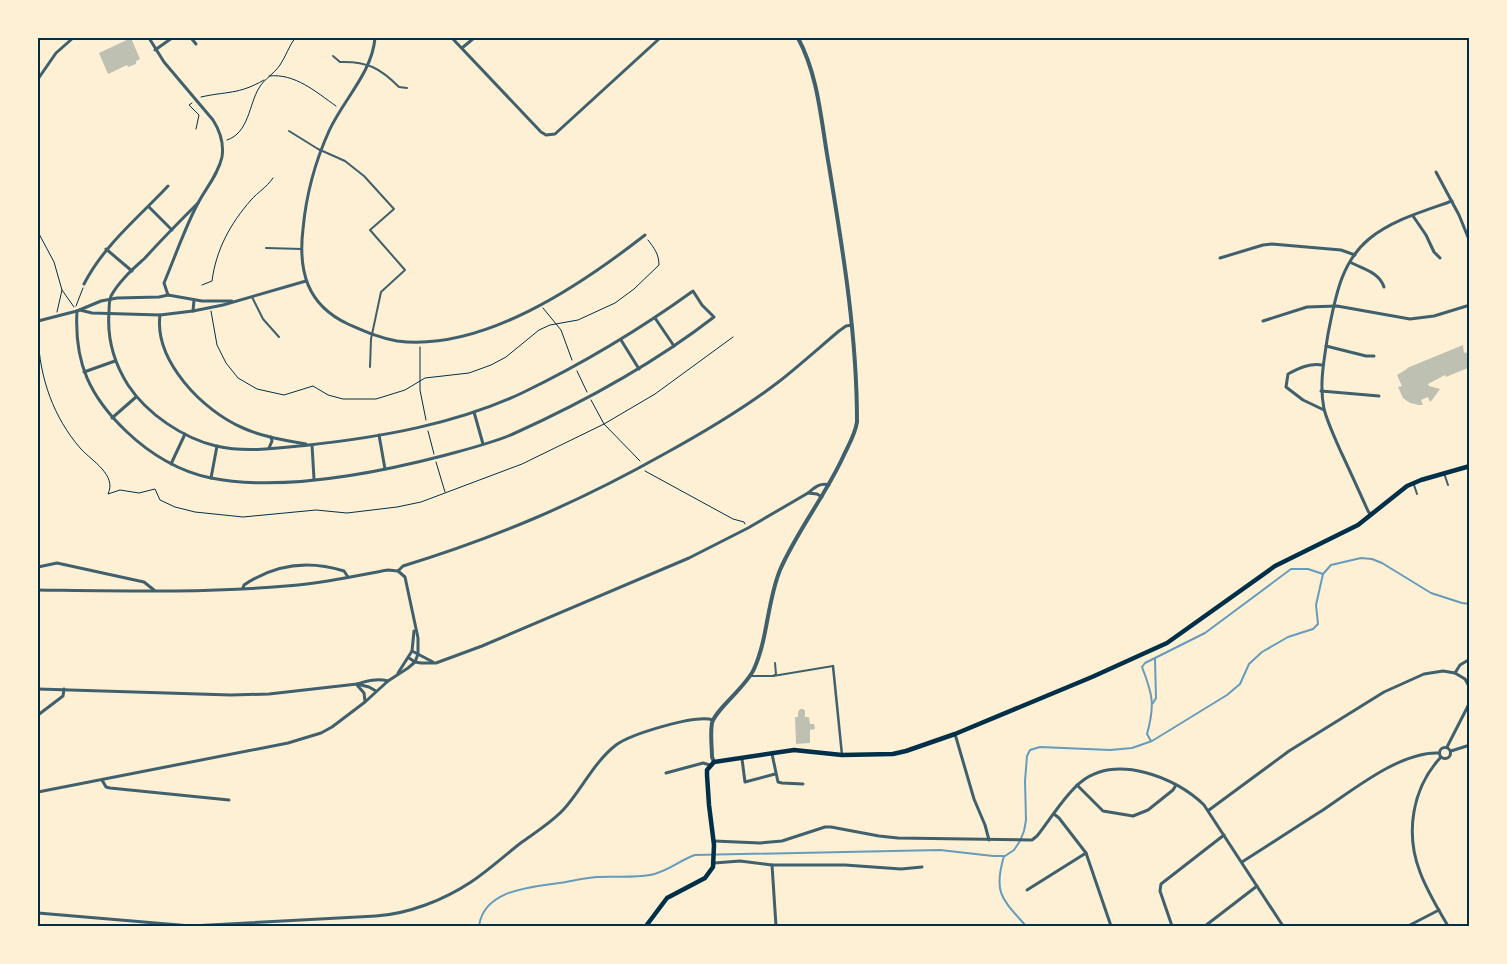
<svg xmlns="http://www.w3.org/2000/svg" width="1507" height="964" font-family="'Space Grotesk',sans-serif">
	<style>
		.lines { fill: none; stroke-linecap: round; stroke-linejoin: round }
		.stream { stroke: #669bbc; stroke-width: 2 }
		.building { fill: #bec0b2 }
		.path { stroke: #003049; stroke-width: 1 }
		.service { stroke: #3f606c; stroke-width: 2 }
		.pedestrian { stroke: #3f606c; stroke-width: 2.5 }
		.minor { stroke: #3f606c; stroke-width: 3 }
		.tertiary { stroke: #3f606c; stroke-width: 4 }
		.secondary { stroke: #003049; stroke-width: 4.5 }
		.neatline { fill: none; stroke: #003049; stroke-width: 2 }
	</style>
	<rect width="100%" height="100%" fill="#fdf0d5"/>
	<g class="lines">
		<g class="stream">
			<path d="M1153,703L1156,698L1155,659"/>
			<path d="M1151,741L1147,734C1155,705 1153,695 1142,667L1145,663L1205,633L1291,569H1308L1323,574"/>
			<path d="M1004,856C993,893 1002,899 1026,926"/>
			<path d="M479,926C484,890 530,887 559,883C572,881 584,878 597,877C614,876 633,878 650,875C667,872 680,860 695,855L940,850L993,856H1005L1014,850L1020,841L1024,831L1026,820L1025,781L1027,756L1030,750L1040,747L1110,750L1132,748L1152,741L1227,695L1240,684L1249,664L1262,652L1288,637L1313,629L1318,624L1316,605L1323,574L1331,565L1361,558L1372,559L1382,563L1431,593L1462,603L1470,604"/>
		</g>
	</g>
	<g class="building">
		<path d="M131,38L140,59L136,61V64L128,67L127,65L108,74L99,53Z"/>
		<path d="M1463,345L1464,353L1466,352L1469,359L1467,360L1470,367L1446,377L1445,375L1428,384L1429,386L1440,389L1432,400L1430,402L1428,397L1421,400L1423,405H1419L1410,403L1403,398L1398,387L1402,386L1397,375L1407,369V368Z"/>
		<path d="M800,709H803L805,711V717H809L810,724H814L815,729L810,730V743L796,744L795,717H798V712Z"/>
	</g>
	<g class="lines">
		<g class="path">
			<path d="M269,76C295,73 316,92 336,106"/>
			<path d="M201,97C227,91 238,95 264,80"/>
			<path d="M192,103L189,105L199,115L196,129"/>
			<path d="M227,140C249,133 249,104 259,88C264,79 274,74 280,65C286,56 289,46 295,38"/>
			<path d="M38,232L54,262L62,290L57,312"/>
			<path d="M202,285L212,281C216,250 230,224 251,200C258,192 266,188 273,178"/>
			<path d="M62,290L74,307"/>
			<path d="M76,306L83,288"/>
			<path d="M543,308L561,330L572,360"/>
			<path d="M211,311L217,345L226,363L238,378L257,389L284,395L313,386L328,395L343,399H376L405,390L425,378L469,373L491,365L506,357L539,330L550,325L578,320L615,303L634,289L659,265C659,254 654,248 648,240"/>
			<path d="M38,337C40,378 53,417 81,449C92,461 117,475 108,494L120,490L139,493L155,489L160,500L175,507L195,512L243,517L316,510L347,513L397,507L421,502L522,464L604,424L655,394L733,337"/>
			<path d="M420,347V390L426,420"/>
			<path d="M577,371L587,392"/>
			<path d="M591,400L604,424L640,461"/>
			<path d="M428,431L434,454"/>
			<path d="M436,462L445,492"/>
			<path d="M645,471L733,519L744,522L745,524"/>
		</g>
		<g class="service">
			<path d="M333,56L340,62C367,61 380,68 399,87L407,88"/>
			<path d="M289,131L318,149L345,161L364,176L394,209L370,230L405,270L381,292L371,339L370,367"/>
			<path d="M266,248L302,249"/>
			<path d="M252,297L263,319L279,337"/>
			<path d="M1444,473L1448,485"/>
			<path d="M1414,485L1417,494"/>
			<path d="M750,676H773L776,674L775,663"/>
			<path d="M773,676L833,666"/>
		</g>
		<path class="pedestrian" d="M833,666L842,755"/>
		<g class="minor">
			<path d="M149,38L164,62L213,120C220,131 224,144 222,157C218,175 205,189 197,205C184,230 175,257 164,283L168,295"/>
			<path d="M191,38L196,44"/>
			<path d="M375,38C372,73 343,100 329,131C315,162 306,196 303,229C298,271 307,305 348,324C364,331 379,338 397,341C483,352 581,285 645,235"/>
			<path d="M452,38L541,132L546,135L555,134L660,38"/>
			<path d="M462,48L474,38"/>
			<path d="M155,50L172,38"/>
			<path d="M38,79L56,53L73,38"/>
			<path d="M1436,172L1459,215L1470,242"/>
			<path d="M149,207L172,230"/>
			<path d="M1413,216L1426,235L1434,252L1440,258"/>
			<path d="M106,249L132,271"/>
			<path d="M1220,258L1263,245L1272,244L1341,250L1355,255"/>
			<path d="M1350,262C1363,269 1379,272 1384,287"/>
			<path d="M84,284C104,245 138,218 168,186"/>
			<path d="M80,310L92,313L160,315L193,311L223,305L306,281"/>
			<path d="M77,311C74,363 90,397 127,432C150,454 180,472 211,478C282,492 377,473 446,455C468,449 492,443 513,434C584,402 652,365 714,317L702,305L693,291C639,330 582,364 522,393C456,424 381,437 309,445C280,448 246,453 216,446C183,438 147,414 128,385C114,363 107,338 109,312C109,307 109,301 111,296C119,281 133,269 145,258C162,239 180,221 198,203"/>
			<path d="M193,311L194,300"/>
			<path d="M160,315C154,361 203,411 243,428C263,437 285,440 306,444"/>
			<path d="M655,318L674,346"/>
			<path d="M38,321L77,311L101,301L117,298L159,297L168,295L202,301H232"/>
			<path d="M1263,321L1307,307L1337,306L1410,319L1434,316L1470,305"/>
			<path d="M621,340L639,369"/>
			<path d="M1326,346L1366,356H1374"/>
			<path d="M1322,365C1310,363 1299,368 1288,374L1286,387L1303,400L1324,410"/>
			<path d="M84,372L115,361"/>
			<path d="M1321,391L1379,396"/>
			<path d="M474,412L483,444"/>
			<path d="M112,418L136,397"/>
			<path d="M379,435L385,469"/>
			<path d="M312,445L314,479"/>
			<path d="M269,448L272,441L271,437"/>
			<path d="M171,464L185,434"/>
			<path d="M211,478L217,446"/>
			<path d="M822,497L817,494L808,493C814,488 820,482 829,485"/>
			<path d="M1371,515L1368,511C1359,491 1350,471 1341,452C1335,438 1328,424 1324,409C1319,384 1324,360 1328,334C1335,300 1340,263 1369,239C1392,220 1424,211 1452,201"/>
			<path d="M38,567L57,563L144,582L154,590"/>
			<path d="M243,588L244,585C275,564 309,560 344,571L348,577"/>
			<path d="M38,590C120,591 204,593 286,586C320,584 354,576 388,570L398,571L403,566C498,537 579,502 666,453C706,431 745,408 781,380C801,364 820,347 839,331L846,326L852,325"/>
			<path d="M412,651L433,662"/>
			<path d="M409,658L415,662L421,663H436L482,646L689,558L748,528L808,493"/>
			<path d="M398,673L412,651L414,631"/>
			<path d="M1455,673L1465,679L1470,688"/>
			<path d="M357,684L369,687L376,691"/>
			<path d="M357,685L364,693L365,701"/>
			<path d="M38,689L231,695L269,694L357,684C367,681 377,678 388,681"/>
			<path d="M38,715L63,696L64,689"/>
			<path d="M955,734L974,799L985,825L989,840"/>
			<path d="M1447,747L1470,702"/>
			<circle cx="1445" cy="753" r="5.5"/>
			<path d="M1451,751L1470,745"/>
			<path d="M772,754L778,782L782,783L803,784"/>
			<path d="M1441,757C1412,788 1405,833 1420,872C1427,891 1438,909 1448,926"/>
			<path d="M742,759L745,782L775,774"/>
			<path d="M666,773L703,763L710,765"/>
			<path d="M102,780L106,787L110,788L229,800"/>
			<path d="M1077,785L1103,811L1133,816L1148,810L1173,790L1176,785"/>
			<path d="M38,792L288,743L321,733L332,727L365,702L388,681L408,668L415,662L418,654V638L405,577L398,571"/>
			<path d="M1209,810L1289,751L1384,692L1424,674L1443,671L1455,673L1460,665L1470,659"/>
			<path d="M1054,814L1059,818L1086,853L1111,926"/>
			<path d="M714,841L760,843L782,841L825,827H831L879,836L898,838L1032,840L1037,836C1049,821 1067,792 1081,782C1116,754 1176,777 1204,805L1283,926"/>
			<path d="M1242,862C1269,845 1296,827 1323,810C1353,790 1401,751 1439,753"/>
			<path d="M714,863L740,861L772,865H845L901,869L922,867"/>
			<path d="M772,865L776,926"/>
			<path d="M1027,890L1086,853"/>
			<path d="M38,913L191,926L376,916C408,914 444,900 471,882C489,870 505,855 522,842C536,832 552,822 564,809C582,789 594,762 616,745C631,734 696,714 713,720"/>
			<path d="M1172,926L1160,891L1161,884L1224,835"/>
			<path d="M1205,926L1257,886"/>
			<path d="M1408,926L1439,910"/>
		</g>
		<path class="tertiary" d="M714,762L712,757C712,747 710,734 712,723C715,710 746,687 754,669C768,638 767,602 780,570C797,531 825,496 843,457C848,446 855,435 857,422C857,335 843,251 829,166C821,122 819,77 798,38"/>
		<path class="secondary" d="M646,926L667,898L705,878L713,867L714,845L709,805L707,775V770L714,762L794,750L842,755L893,754L906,751L955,734L1092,677L1167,643L1275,566L1358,525L1407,486L1421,480L1470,466"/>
	</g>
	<rect width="1507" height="964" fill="none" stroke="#fdf0d5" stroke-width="78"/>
	<rect x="39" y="39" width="1429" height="886" class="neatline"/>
</svg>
